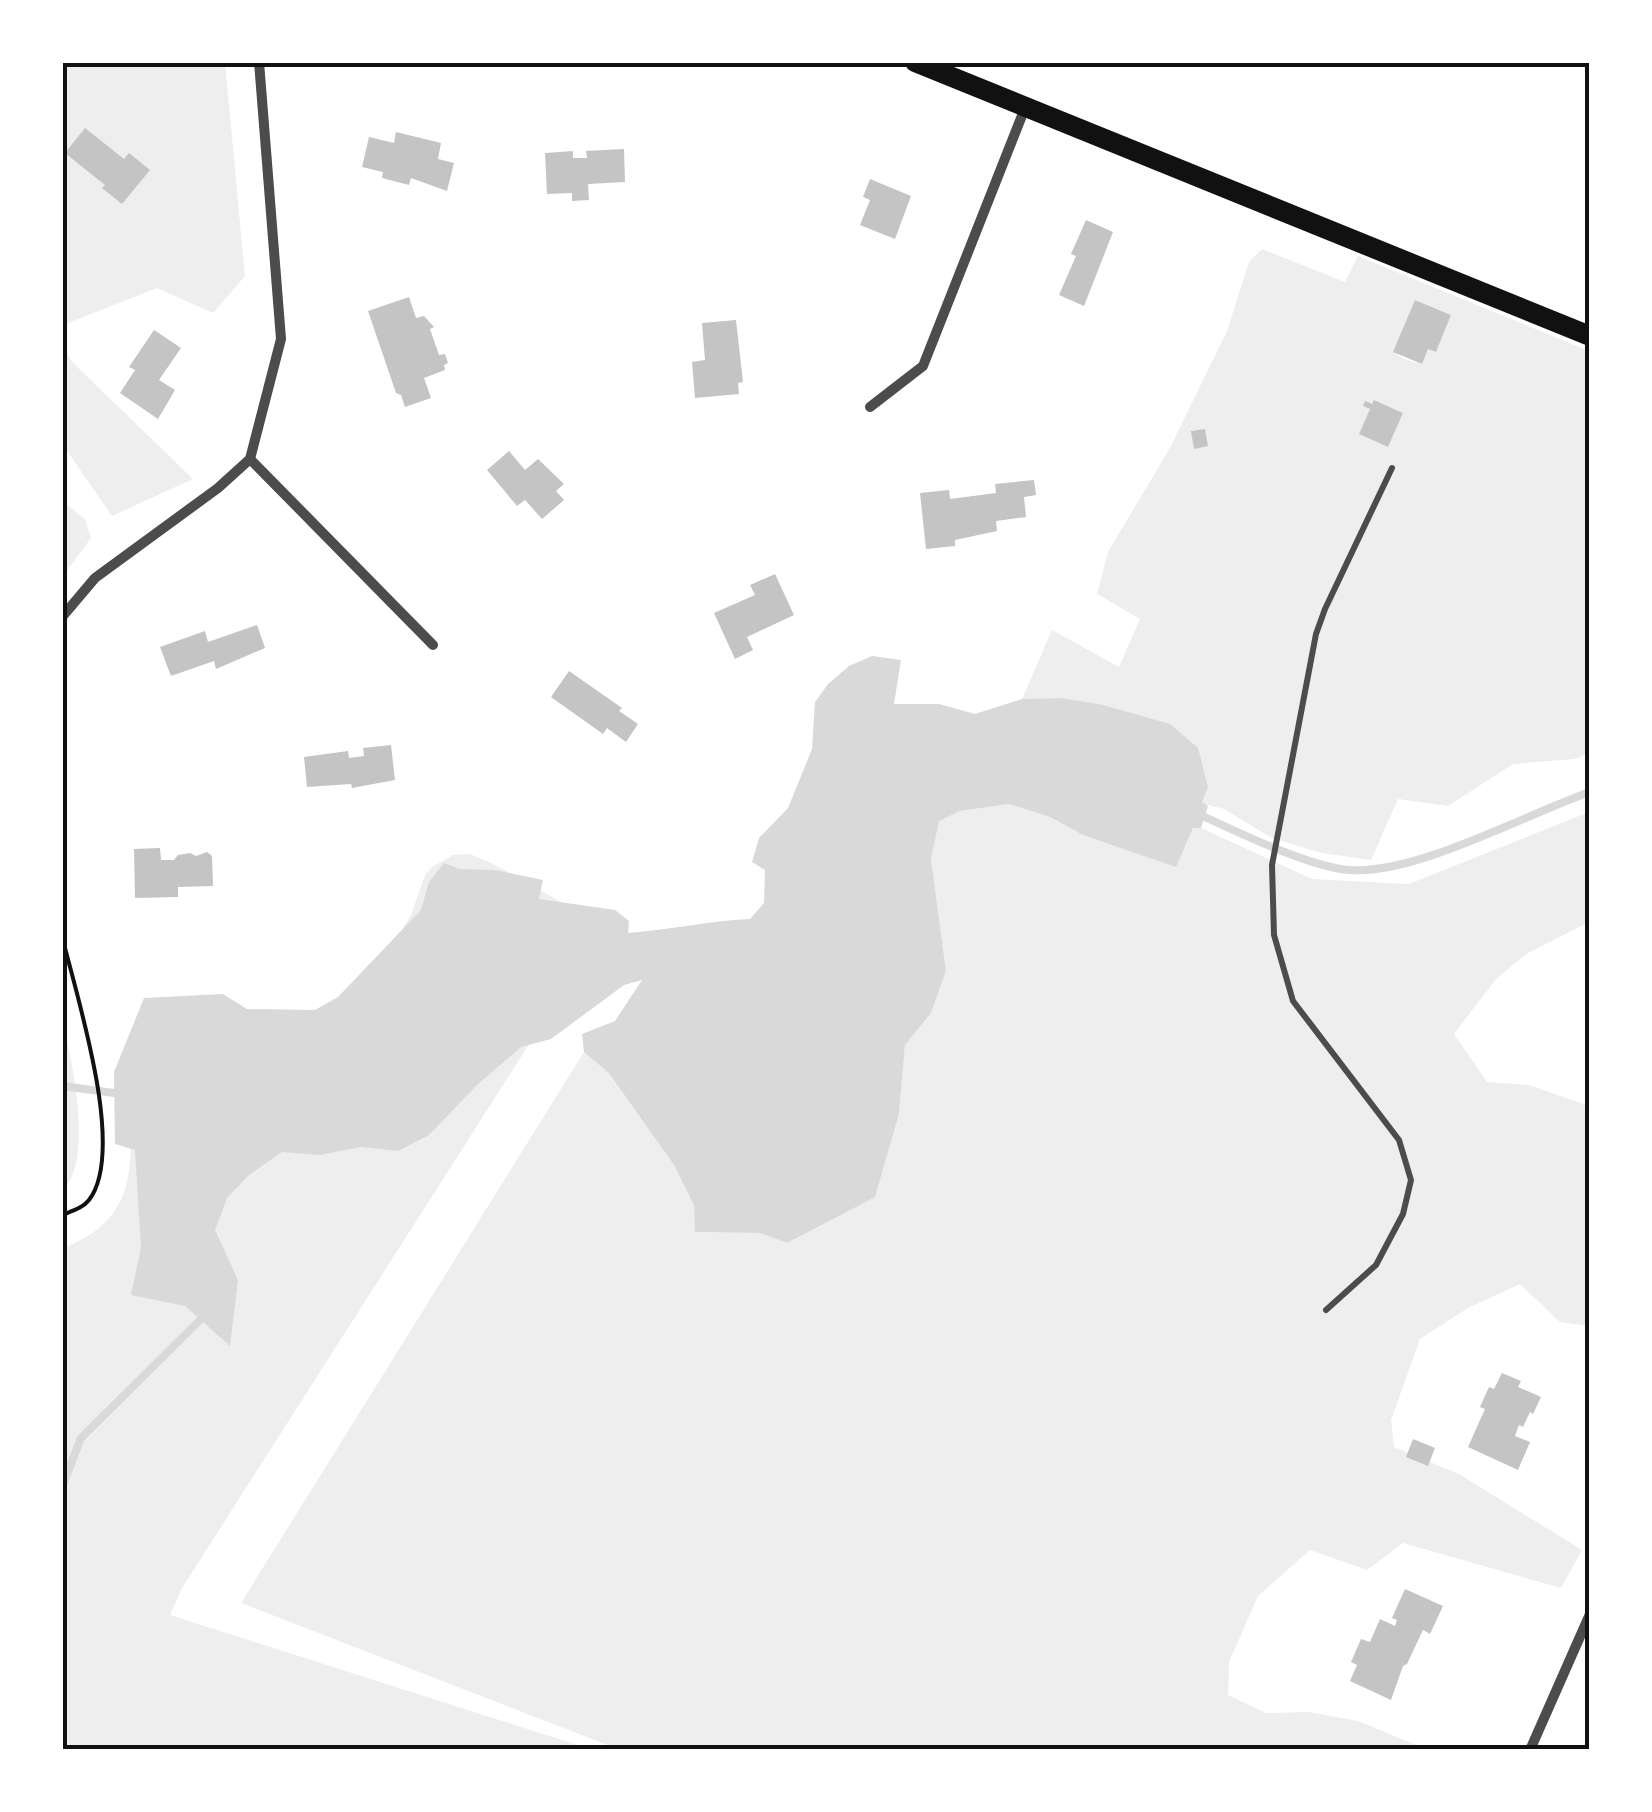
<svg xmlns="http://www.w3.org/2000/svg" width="1652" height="1812" font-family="Mulish,sans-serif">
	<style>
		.green { fill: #eee; fill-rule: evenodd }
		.water { fill: #d9d9d9 }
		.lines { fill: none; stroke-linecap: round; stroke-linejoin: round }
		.stream { stroke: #d9d9d9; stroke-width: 8 }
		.building { fill: #c4c4c4 }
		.path { stroke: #111; stroke-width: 4 }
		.service { stroke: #4c4c4c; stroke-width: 6 }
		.minor { stroke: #4c4c4c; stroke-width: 10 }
		.secondary { stroke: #111; stroke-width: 20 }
		.neatline { fill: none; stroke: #111; stroke-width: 4 }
	</style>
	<rect width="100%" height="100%" fill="#fff"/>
	<g class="green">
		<path d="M63,63H225L245,276L213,313L157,288L63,325Z"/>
		<path d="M1262,249L1345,282L1358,256L1589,351V752L1575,759L1513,764L1448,806L1398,799L1371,860L1322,853L1272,838L1224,809L1201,803L1203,795L1170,724L1062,698L1022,699L1052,630L1119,667L1140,619L1097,594L1108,552L1170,448L1227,331L1249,262ZM1415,300L1451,315L1436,352L1428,349L1422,364L1404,359L1394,352ZM1374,400L1403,413L1388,447L1359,434L1370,409L1363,406L1365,402L1372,404Z"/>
		<path d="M63,347L72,362L193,479L112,516L63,445Z"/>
		<path d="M63,502L85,519L91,538L63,576Z"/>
		<path d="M1009,804L1050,817L1083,835L1176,866L1193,828H1201L1312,879L1409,884L1589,812V922L1526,954L1496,979L1454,1034L1487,1082L1529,1085L1589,1106V1326L1560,1322L1520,1284L1468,1308L1420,1339L1391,1420L1394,1447L1459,1474L1582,1550L1561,1588L1403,1543L1367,1570L1310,1550L1258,1596L1229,1662L1228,1695L1266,1713L1308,1712L1358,1721L1426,1749H618L241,1603L584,1052L609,1072L674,1165L694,1205L696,1232L760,1233L787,1243L875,1196L899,1114L905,1045L931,1013L946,971L931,859L938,821L960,811Z"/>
		<path d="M470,854C518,873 559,903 604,927L182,1588L170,1615L590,1749L63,1750V1248C132,1222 133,1175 130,1110L317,1029L379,968L411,915L425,875L432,867L453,855Z"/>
		<path d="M63,1021C72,1062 94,1159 63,1190Z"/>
	</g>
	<path class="water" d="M872,656L901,660L894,704H939L975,714L1022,699L1062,698L1103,705L1170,724L1198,748L1208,787L1202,802L1208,806L1201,828H1193L1176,867L1083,835L1050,817L1009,804L960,811L939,821L931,859L946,971L931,1013L905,1045L899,1114L875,1197L787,1243L760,1233L695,1232L694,1205L674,1165L609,1073L584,1052L582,1034L615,1021L642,980L624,985L551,1039L521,1047L477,1085L429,1135L398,1151L361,1147L320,1155L282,1152L249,1175L227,1198L215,1230L238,1280L230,1346L185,1306L131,1295L141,1248L135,1150L115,1144L114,1072L144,998L223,994L247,1009L315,1010L338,997L421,910L429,882L444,863L459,869L495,870L543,880L539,899L615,910L629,921L628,933C669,930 708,921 750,919L764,903L765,870L752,862L759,838L788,808L812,749L815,702L828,684L849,666Z"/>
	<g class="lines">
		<g class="stream">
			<path d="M1205,817C1241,834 1311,867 1349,870C1416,875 1524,815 1590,792"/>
			<path d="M62,1086L114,1093"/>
			<path d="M62,1487L81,1438L201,1319"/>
		</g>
	</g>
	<g class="building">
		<path d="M85,128L124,159L129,153L150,170L122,204L102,188L105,185L65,153Z"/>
		<path d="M396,132L441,143L438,159L454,163L447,191L411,178L409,185L382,178L383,172L362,167L369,137L394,143Z"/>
		<path d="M624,149L625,182L588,184L589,200L572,201V193L547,194L545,153L573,151V158H587L586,151Z"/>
		<path d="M870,179L911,196L895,239L860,225L870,200L863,197Z"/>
		<path d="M1086,220L1113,232L1084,306L1059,295L1076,256L1071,254Z"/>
		<path d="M409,297L416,318L424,316L434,327L430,329L439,355L445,354L448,363L444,365L445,370L424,378L431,398L405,407L401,395L396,393L368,311Z"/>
		<path d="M1415,300L1451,315L1436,352L1428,349L1422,364L1393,352Z"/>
		<path d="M736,320L743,382L738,383L739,394L695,398L692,362L705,360L702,323Z"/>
		<path d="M154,330L181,348L159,380L175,390L158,419L120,393L135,370L129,367Z"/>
		<path d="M1374,400L1403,413L1388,447L1359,434L1370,409L1363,406L1365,401L1372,404Z"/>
		<path d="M1205,429L1208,446L1194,449L1191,431Z"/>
		<path d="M509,451L525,470L538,459L564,484L556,491L564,500L542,519L525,500L517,506L487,470Z"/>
		<path d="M1034,480L1036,495L1024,497L1026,517L996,521L997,531L955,540V546L926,549L920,493L949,490L950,499L996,493L995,484Z"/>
		<path d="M775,574L794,615L747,637L753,650L735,659L714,613L755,595L750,585Z"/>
		<path d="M257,625L265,648L216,669L214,661L171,676L160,647L205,631L208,642Z"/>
		<path d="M569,671L622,708L619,711L638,724L626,742L607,728L603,734L551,697Z"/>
		<path d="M391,745L395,780L352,788L351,784L307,787L304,757L348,751L349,758L364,756L363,748Z"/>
		<path d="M160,848L161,860H174L178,855L190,853L196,856L207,852L212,856L213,886L178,887V897L135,898L134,849Z"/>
		<path d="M1502,1373L1521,1381L1518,1387L1541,1397L1533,1414L1530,1412L1523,1427L1519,1425L1515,1436L1530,1442L1518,1470L1468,1447L1485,1409L1480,1407L1489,1387L1494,1389Z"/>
		<path d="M1413,1439L1435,1448L1428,1466L1406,1457Z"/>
		<path d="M1405,1589L1443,1606L1430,1634L1423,1630L1407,1664L1403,1666L1391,1700L1350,1681L1357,1665L1351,1662L1361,1639L1370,1642L1380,1619L1395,1626L1397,1620L1392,1618Z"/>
	</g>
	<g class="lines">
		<path class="path" d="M62,936C76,995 127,1150 89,1200C83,1208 72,1211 62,1215"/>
		<path class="service" d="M1326,1310L1376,1265L1403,1214L1411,1180L1399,1140L1293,1001L1274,935L1272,865L1316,634L1325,609L1392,468"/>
		<g class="minor">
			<path d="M870,407L923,366L1025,108"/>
			<path d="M250,459L433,645"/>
			<path d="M62,617L95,578L218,488L250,459L281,339L259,62"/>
			<path d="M1530,1750L1590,1614"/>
		</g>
		<path class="secondary" d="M915,62L1590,336"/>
	</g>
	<rect width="1652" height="1812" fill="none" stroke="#ffffff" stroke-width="130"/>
	<rect x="65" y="65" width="1522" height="1682" class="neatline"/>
</svg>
